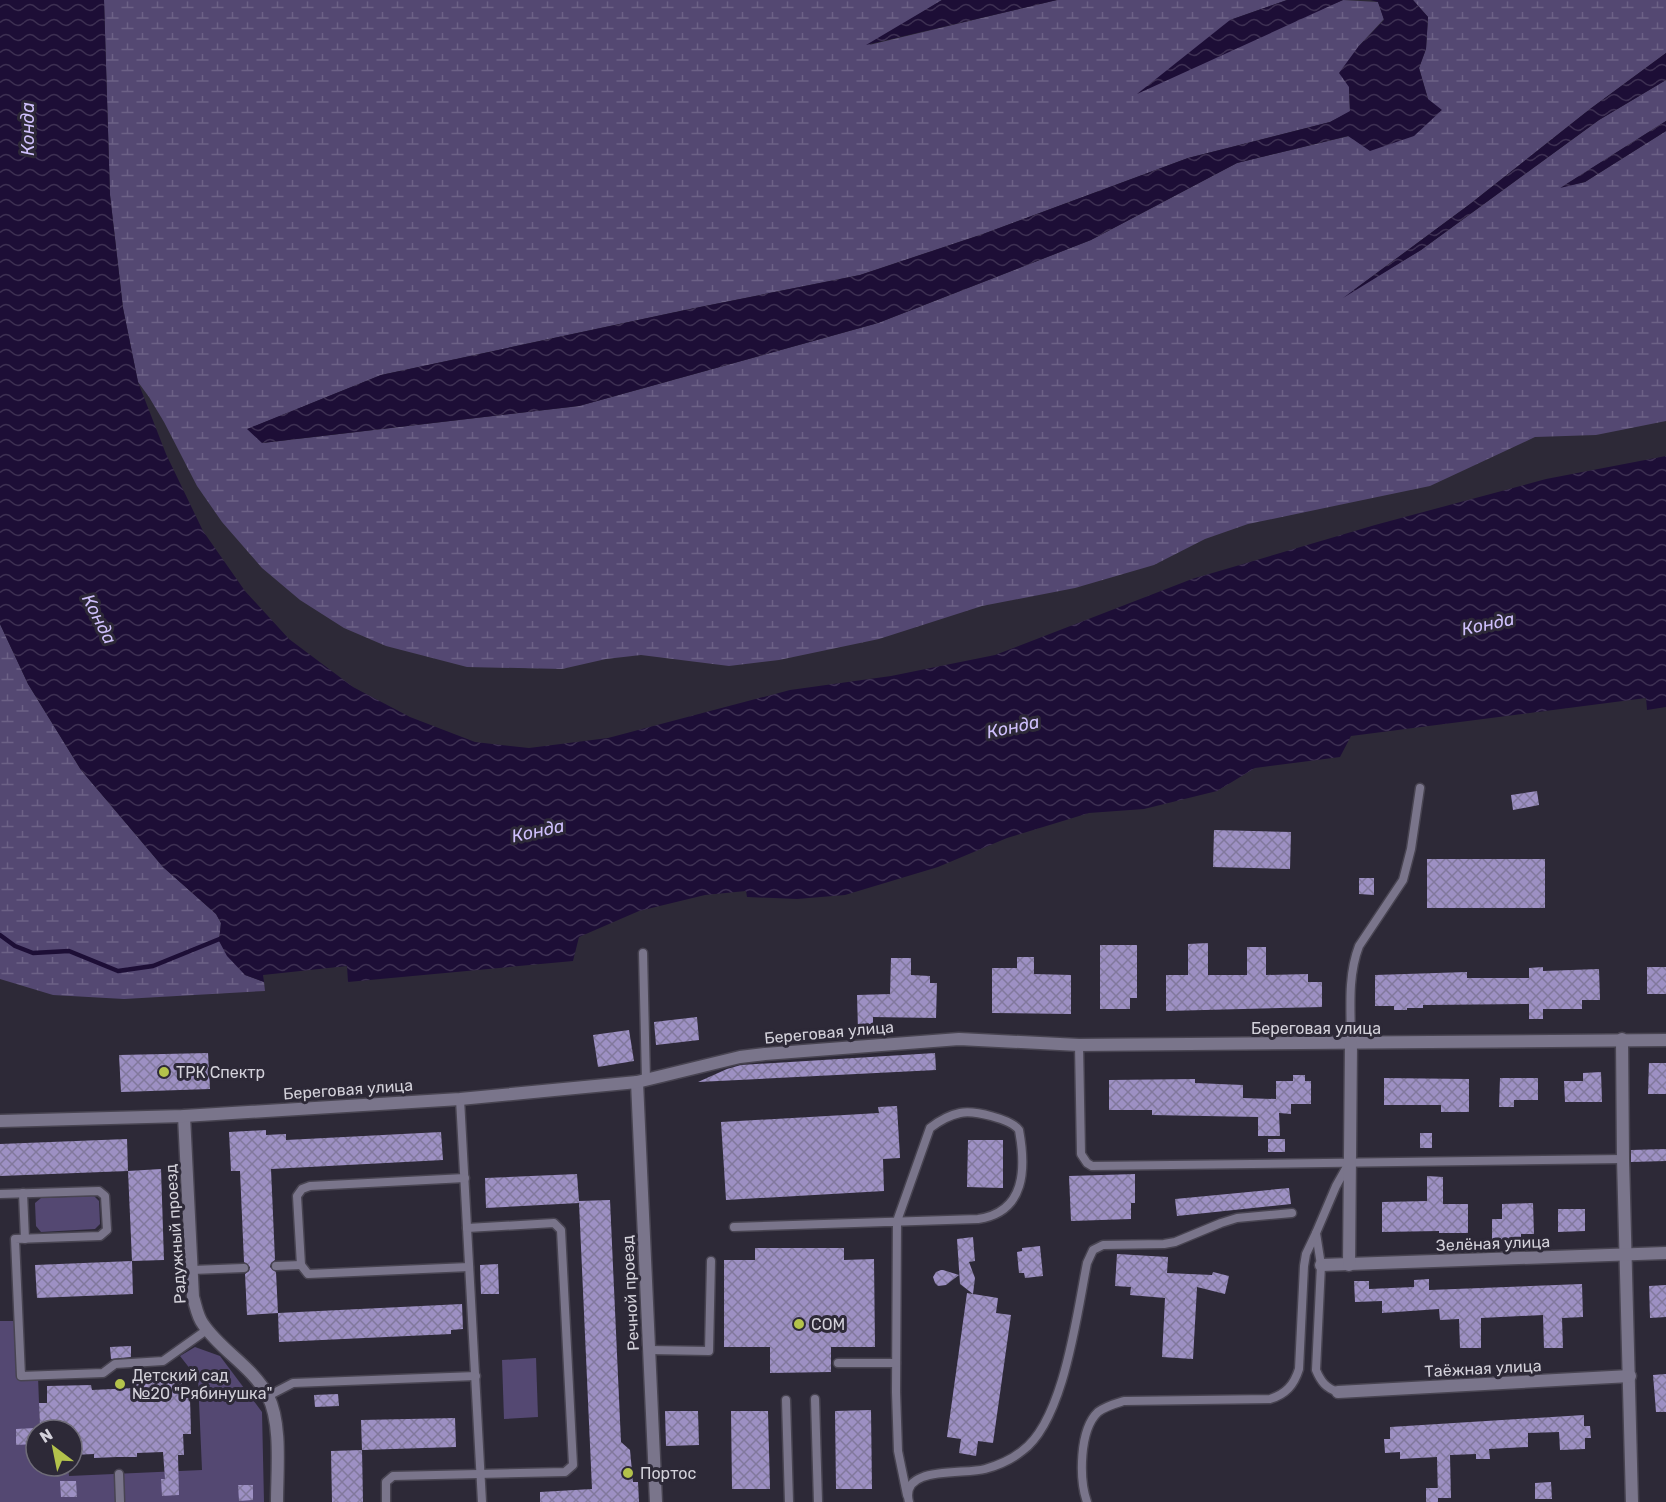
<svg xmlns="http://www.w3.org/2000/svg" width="1666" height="1502" font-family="Rubik,sans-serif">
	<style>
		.green { fill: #544872 }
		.wetland { fill: url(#wetland-marsh) }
		.water { fill: url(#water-waves) }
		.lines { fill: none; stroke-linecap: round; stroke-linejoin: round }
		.stream { stroke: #1d0e36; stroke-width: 4.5 }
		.building { fill: url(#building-cross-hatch) }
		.lane-casing { stroke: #484451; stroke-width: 11 }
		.street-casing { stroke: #484451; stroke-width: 15 }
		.lane { stroke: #7a758b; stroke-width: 8 }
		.street { stroke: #7a758b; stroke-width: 12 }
		.poi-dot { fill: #b3c24b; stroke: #2d2937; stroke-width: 2 }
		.labels { text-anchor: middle; stroke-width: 6; stroke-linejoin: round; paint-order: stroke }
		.street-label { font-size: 16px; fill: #d3d1da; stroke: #2d2937 }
		.poi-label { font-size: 16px; fill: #d3d1da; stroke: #2d2937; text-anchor: start }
		.water-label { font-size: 18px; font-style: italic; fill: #cebffb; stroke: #2d2937 }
	</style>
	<defs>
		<pattern id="wetland-marsh" width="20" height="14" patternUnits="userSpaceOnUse" patternTransform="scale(1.5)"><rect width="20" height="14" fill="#544872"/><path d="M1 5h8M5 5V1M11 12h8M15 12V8" fill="none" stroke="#6c6186"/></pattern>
		<pattern id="water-waves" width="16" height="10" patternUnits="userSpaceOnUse" patternTransform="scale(1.5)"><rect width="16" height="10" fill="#1d0e36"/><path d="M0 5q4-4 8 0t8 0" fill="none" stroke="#3d3052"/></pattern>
		<pattern id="building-cross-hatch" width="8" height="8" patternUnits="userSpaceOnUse" patternTransform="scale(1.5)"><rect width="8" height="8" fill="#9d90c3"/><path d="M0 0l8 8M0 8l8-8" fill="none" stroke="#81789c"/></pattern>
	</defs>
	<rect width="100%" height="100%" fill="#2d2937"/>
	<g class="green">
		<path d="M94,1196L99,1201L100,1224L95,1229L41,1232L36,1226L35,1203L41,1198Z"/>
		<path d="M0,1321H18L21,1376H38L40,1430H36V1466H68L69,1476L202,1470L198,1379L180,1356L195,1347L220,1356L262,1412L264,1502H0Z"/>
		<path d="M536,1358L538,1417L504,1419L502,1360Z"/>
	</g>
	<g class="wetland">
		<path d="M104,0H942L869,45L1057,0H1287L1230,20L1315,12L1343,0L1378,2L1384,19L1358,47L1349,87L1350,112L1330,122L1188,158L983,234L860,275L685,310L381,375L248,429L263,443L579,406L878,323L1091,240L1237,163L1349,136L1428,99L1419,68L1426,49L1428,17L1413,0H1666V53L1590,109L1470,204L1351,292L1421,250L1599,120L1666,80V121L1562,187L1585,182L1666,131V421L1596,435L1535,437L1430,486L1248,524L1205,539L1154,565L1075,588L982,606L879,639L779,660L729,666L641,655L606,659L562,669L467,667L386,646L344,628L300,600L262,568L222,522L197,486L164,422L149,397L138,382L123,308L110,195Z"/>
		<path d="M0,624L28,684L81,770L163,867L216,914L221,923L219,941L245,975L264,982L265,991L124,999L53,995L0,979Z"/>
	</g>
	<g class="water">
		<path d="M0,0H104L110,195L123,308L138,382L166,454L203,531L245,591L289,639L353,687L410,717L475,742L529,748L608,738L790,690L891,676L995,655L1192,579L1375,525L1546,479L1666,456V707L1647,710L1646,698L1351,736L1340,757L1255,768L1217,791L1144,809L1089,813L1007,838L938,867L845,895L797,899L747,897L746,891L705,895L639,911L579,937L573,961L348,982L347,966L263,975L264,982L245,975L227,956L219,941L221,923L216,914L163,867L81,770L28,684L0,624Z"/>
		<path d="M942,0H1057L866,45Z"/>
		<path d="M1287,0H1343L1137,94L1230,20Z"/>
		<path d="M1370,0H1413L1428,17L1426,49L1419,68L1428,99L1442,110L1414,136L1370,151L1348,136L1237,163L1091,240L878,323L579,406L262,443L247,429L381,375L685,310L860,275L983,234L1188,158L1330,122L1350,111L1349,87L1339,73L1358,47L1384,20L1378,2Z"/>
		<path d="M1666,53V80L1599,120L1421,250L1343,298L1470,204L1590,109Z"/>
		<path d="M1666,121V131L1585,182L1560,188Z"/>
	</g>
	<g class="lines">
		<path class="stream" d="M0,935L15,946L33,953L69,951L118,971L153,966L222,938"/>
	</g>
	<g class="building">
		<path d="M1537,791L1539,805L1513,810L1511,795Z"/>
		<path d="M1214,830L1291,832L1290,869L1213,867Z"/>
		<rect x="1427" y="859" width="118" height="49"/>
		<path d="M1359,878H1374V895L1359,894Z"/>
		<path d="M1208,943V975H1247V947H1266V975L1308,974V982H1322V1007L1166,1011V975H1188V944Z"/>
		<path d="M1100,945H1137V998H1130V1009H1100Z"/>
		<path d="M1017,957H1034V974L1071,975V1014L992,1013V968H1017Z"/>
		<path d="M891,958H911V975L930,976V983H937L936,1018L873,1017V1030H858L857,995L890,994Z"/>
		<path d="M1543,967V971L1599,969L1600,1000H1582V1009H1543V1019H1529V1004L1423,1005V1008H1407V1010H1394V1006H1375V975L1467,972V978H1529V968Z"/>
		<rect x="1647" y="967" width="19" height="27"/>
		<path d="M697,1017L699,1040L656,1045L654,1022Z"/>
		<path d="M629,1030L634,1061L598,1067L593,1035Z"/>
		<path d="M208,1053L210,1089L121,1092L119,1055Z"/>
		<path d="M935,1053L936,1070L698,1082L727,1069L741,1065Z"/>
		<path d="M1649,1063H1666V1094H1648Z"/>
		<path d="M1601,1072L1602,1102H1565L1564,1081H1583V1073Z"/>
		<path d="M1293,1075H1305V1081H1311V1104H1291V1114L1279,1113L1280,1136H1258V1117L1152,1115V1110H1109V1080L1195,1079V1083L1243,1085V1098L1276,1099V1081H1293Z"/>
		<path d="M1384,1078L1469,1079V1112H1441V1105H1384Z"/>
		<path d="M1500,1078H1538V1100H1514V1107H1499Z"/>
		<path d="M897,1106L900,1158L883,1159L884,1191L726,1200L721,1122L879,1113L878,1107Z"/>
		<path d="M266,1130V1135L286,1134V1140L441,1132L443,1160L271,1169L275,1260L271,1263L270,1267L276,1272L278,1313L247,1315L245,1274L249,1271L250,1267L244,1262L240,1171H231L229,1132Z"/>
		<rect x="1420" y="1133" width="12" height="15"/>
		<path d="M127,1139L128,1171L0,1176V1144Z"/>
		<rect x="1268" y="1139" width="17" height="13"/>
		<path d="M968,1140H1003V1188L967,1187Z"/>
		<path d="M1666,1149V1161L1631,1162V1150Z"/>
		<path d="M161,1169L164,1260L132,1261L128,1171Z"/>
		<path d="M577,1174L579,1201L610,1200L621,1442L630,1450L633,1482H638L639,1502H540V1492L592,1489L579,1203L486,1208L485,1178Z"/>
		<path d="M1135,1174V1203H1131V1219L1071,1221L1069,1176Z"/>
		<path d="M1427,1176L1443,1177V1204H1468V1233H1439V1231L1382,1232V1202L1427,1201Z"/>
		<path d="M1289,1188L1291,1204L1177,1216L1175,1199Z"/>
		<path d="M1533,1203L1534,1234H1521V1239L1492,1240V1219H1502V1204Z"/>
		<path d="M1558,1209H1585V1231L1558,1232Z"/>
		<path d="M973,1237L975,1261L969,1262L975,1278L973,1294L960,1284L957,1239Z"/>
		<path d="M1040,1246L1043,1276L1025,1278L1024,1273H1019L1017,1252L1022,1251V1248Z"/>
		<path d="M755,1248H844V1260L874,1259L875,1347H831V1372L770,1373V1347H724V1260H755Z"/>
		<path d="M1117,1254L1168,1257L1167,1273L1212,1275L1213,1272L1229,1276L1225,1294L1197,1287L1193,1359L1162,1357L1165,1298L1130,1295L1131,1287L1115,1286Z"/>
		<path d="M132,1261L133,1294L37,1298L35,1265Z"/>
		<path d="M498,1264L499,1294H481L480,1265Z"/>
		<path d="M941,1270H943L959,1275L946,1285L938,1286L935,1283L933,1277L936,1272Z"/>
		<path d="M1429,1279V1290L1582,1284L1583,1317L1562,1318L1563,1348H1544L1543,1315L1481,1318V1348H1460L1459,1319L1440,1320L1439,1309L1382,1313V1301L1355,1302L1354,1281H1369V1289L1414,1287V1280Z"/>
		<path d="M1666,1285V1317L1650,1318L1649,1286Z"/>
		<path d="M967,1293L998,1298L996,1313L1011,1315L993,1443L978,1441L976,1456L959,1453L961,1439L947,1437Z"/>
		<path d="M462,1304L463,1329L451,1330V1334L279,1342L278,1313Z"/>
		<path d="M131,1346V1357L111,1359L110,1347Z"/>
		<path d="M1666,1374V1412H1656L1653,1375Z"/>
		<path d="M182,1381V1398H190L191,1434H183L184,1455H178L179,1495L162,1496L161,1479H165L163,1452L137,1453V1457H117L94,1458V1454L72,1455V1430H40L39,1403H47V1386L91,1385L92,1390L134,1388V1383Z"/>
		<path d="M338,1394L339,1406L315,1407L314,1395Z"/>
		<path d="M871,1410L872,1489H836L835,1411Z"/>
		<path d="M665,1411H698L699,1445L666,1446Z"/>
		<path d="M731,1411H768L770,1489H732Z"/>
		<path d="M1584,1415V1426H1590L1591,1438H1585V1449L1560,1450L1559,1432L1528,1433V1447L1489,1449L1490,1459H1476V1454L1450,1455L1451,1498H1438L1437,1457L1400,1459V1452L1385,1453L1384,1439H1390V1427Z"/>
		<path d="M455,1418L456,1447L362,1450L361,1420Z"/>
		<path d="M35,1428V1444L16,1445V1429Z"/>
		<path d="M362,1450L363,1502H332L331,1451Z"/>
		<path d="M60,1481H76L77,1497H61Z"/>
		<path d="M1551,1482L1552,1499H1535V1483Z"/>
		<path d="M238,1485H253V1500L239,1501Z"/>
		<rect x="1426" y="1488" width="12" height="14"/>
	</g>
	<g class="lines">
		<defs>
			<g id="lane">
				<path d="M643,953L646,1080"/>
				<path d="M1351,1044C1351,1012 1347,977 1359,946L1403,880L1411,849L1420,788"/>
				<path d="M1079,1045L1081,1154L1087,1163L1092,1166L1623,1159"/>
				<path d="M460,1099L482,1502"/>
				<path d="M465,1178L310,1186L302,1189L297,1196L301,1265L308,1274L469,1267"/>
				<path d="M23,1193L25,1239"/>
				<path d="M0,1194L99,1191L105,1196L107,1230L100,1236L15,1239L21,1376L103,1373L115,1364L163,1361L208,1329"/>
				<path d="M734,1227L978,1219C1026,1212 1026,1168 1019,1130C1011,1119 974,1110 960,1113C950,1115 939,1121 930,1128L897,1221L896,1392L898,1451L907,1495"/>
				<path d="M276,1266L301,1265"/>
				<path d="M192,1270L244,1268"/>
				<path d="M649,1350L709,1351L711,1261"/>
				<path d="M838,1363H896"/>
				<path d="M1338,1392C1326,1388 1321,1382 1316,1370L1321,1265L1316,1233L1336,1186L1349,1163"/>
				<path d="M268,1396L293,1383L476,1376"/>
				<path d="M815,1399L818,1502"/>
				<path d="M786,1400L789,1502"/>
				<path d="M119,1474L120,1502"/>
				<path d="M386,1502V1482L393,1476L565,1472L573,1465L561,1230L554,1223L467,1228"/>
				<path d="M909,1502C899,1465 964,1475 985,1469C999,1465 1011,1460 1022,1451C1064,1421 1077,1313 1087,1263L1093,1250L1103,1245L1164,1244L1175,1242L1221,1223L1237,1218L1292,1213"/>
				<path d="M1087,1502C1079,1479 1079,1430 1098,1412C1106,1406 1114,1404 1124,1401L1270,1399C1286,1394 1294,1385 1299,1369L1304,1266L1306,1254L1316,1233"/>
			</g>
			<g id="street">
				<path d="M1622,1039L1623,1159L1632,1502"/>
				<path d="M637,1082L656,1502"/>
				<path d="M184,1116L193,1297C196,1306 197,1316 203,1324C220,1350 252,1366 268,1396C282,1424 277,1471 277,1502"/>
				<path d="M0,1121L184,1116L460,1099L637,1082L740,1057L765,1054L959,1039L1079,1045L1666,1040"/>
				<path d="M1321,1265L1666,1253"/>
				<path d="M1349,1265L1351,1044"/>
				<path d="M1338,1392L1630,1376"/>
			</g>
		</defs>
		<use href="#lane" class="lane-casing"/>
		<use href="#street" class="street-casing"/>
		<use href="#lane" class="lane"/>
		<use href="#street" class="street"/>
	</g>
	<g class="poi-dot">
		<circle cx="164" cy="1072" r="6"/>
		<circle cx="799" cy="1324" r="6"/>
		<circle cx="120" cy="1384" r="6"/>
		<circle cx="628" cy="1473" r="6"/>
	</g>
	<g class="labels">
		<g class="street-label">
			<text x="1316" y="1034">Береговая улица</text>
			<text transform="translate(829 1032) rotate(-5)" y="6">Береговая улица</text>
			<text transform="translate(348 1089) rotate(-4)" y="6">Береговая улица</text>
			<text transform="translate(175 1234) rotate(-94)" y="6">Радужный проезд</text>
			<text transform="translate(1493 1243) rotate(-2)" y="6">Зелёная улица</text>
			<text transform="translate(630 1293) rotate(-93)" y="6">Речной проезд</text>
			<text transform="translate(1483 1368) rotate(-3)" y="6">Таёжная улица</text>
		</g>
		<g class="poi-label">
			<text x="176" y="1078">ТРК Спектр</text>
			<text x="811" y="1330">СОМ</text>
			<text x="132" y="1381">Детский сад<tspan x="132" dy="18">№20 "Рябинушка"</tspan></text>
			<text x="640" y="1479">Портос</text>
		</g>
		<g class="water-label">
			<text transform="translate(28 129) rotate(-90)" y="6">Конда</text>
			<text transform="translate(99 619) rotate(63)" y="6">Конда</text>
			<text transform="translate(1488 624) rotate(-12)" y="6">Конда</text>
			<text transform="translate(1013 727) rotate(-12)" y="6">Конда</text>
			<text transform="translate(538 831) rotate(-12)" y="6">Конда</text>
		</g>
	</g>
	<g transform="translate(54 1448) rotate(328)"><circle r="28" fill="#2d2937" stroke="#6f6c78" stroke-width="1.5"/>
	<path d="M0-4.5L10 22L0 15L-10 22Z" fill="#b3c24b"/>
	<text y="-9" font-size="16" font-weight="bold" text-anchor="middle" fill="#d3d1da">N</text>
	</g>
</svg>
